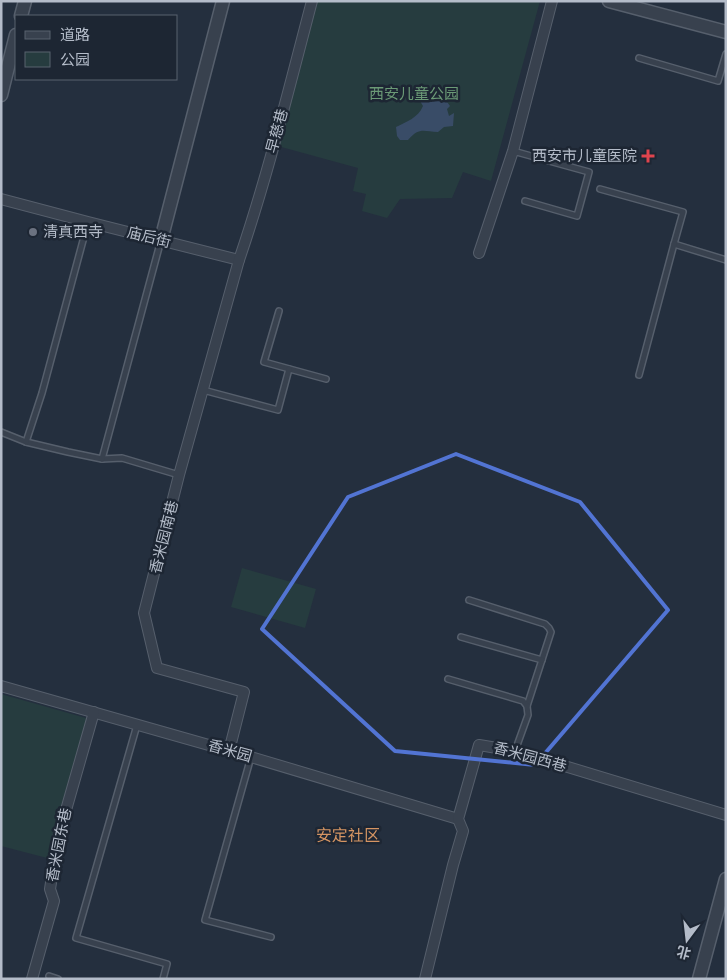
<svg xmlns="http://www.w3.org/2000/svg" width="727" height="980" font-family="'IBM Plex Sans','Noto Sans SC',sans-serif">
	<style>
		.green { fill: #263c3f }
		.water { fill: #394c67 }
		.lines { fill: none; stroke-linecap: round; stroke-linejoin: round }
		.service-casing { stroke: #565f6c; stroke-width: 8 }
		.minor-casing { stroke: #565f6c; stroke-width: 12 }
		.tertiary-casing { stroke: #565f6c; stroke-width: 15 }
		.service { stroke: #38414e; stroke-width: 5 }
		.minor { stroke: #38414e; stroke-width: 10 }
		.tertiary { stroke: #38414e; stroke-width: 12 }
		.marked { fill: none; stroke: #5274d3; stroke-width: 4; stroke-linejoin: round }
		.health-dot { fill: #e0444e; stroke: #1d2633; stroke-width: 2 }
		.worship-dot { fill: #6b7280; stroke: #1d2633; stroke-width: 2 }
		.labels { text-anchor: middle; stroke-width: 5; stroke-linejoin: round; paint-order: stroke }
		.park-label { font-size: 15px; fill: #6b9a76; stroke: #1d2633 }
		.street-label { font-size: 15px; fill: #b4bcc9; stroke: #1d2633 }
		.poi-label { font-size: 15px; fill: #b4bcc9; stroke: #1d2633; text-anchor: end }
		.neighbourhood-label { font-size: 16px; fill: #d59563; stroke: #1d2633 }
	</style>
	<rect width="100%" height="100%" fill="#242f3e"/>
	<g class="green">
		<path d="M312,1H540L491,181L463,172L452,198L400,199L387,218L362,211L366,194L353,191L358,168L274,145Z"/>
		<path d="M242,568L316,589L305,628L231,607Z"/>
		<path d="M1,694L93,720L68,786L51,859L1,846Z"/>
	</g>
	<path class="water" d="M430,95C439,95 445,98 450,106L447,109L449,116L454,113L453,126L444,127L438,132C423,131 419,127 408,140H400L397,136L396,127C406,122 418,118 423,106L420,101L425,97Z"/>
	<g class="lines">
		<defs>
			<g id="service">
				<path d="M639,58L718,81L726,54"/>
				<path d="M513,151L589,172L577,216L525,201"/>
				<path d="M600,189L683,212L674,244L726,260"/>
				<path d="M279,311L264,362L326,379"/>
				<path d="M639,375L674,244"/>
				<path d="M203,390L278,410L289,369"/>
				<path d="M1,432L26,442L68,452L102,459L122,458L179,475"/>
				<path d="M26,442L42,393L88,222"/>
				<path d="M102,459L161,240"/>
				<path d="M469,600L545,624L549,628L551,632L527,706"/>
				<path d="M461,637L542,660"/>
				<path d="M448,679L523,701L527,706L528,715L515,751"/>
				<path d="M137,725L76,938L167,964L163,979"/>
				<path d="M251,757L205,920L271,937"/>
				<path d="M49,976L58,979"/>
			</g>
			<g id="minor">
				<path d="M1,199L88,222L239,260"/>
				<path d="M479,253L513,151L552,1"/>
				<path d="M1,686L251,757L458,819"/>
				<path d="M229,751L244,692L157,668L144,613L179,475L239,260C268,175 289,88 312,1"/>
				<path d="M32,979L54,901L50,889L58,838L94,712"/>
				<path d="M425,979L453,865L463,831L458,819L479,745L515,751L726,815"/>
			</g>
			<g id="tertiary">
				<path d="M609,1L726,32"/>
				<path d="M21,16L25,1"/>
				<path d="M1,95L16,35"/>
				<path d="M161,240L223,1"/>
				<path d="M699,979L726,879"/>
			</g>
		</defs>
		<use href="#service" class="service-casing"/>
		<use href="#minor" class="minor-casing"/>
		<use href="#tertiary" class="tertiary-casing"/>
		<use href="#service" class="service"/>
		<use href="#minor" class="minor"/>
		<use href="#tertiary" class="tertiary"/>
	</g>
	<path class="marked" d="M456,454L580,502L668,610L535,765L395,751L262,629L348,497Z"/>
	<path class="health-dot" d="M645.5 148.5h5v5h5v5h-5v5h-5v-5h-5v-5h5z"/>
	<circle class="worship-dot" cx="33" cy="232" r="5"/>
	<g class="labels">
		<g class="park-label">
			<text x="414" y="99">西安儿童公园</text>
		</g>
		<g class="street-label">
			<text transform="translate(277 131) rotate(-75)" y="5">早慈巷</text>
			<text transform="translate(149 237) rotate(14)" y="5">庙后街</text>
			<text transform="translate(164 537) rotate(-76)" y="5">香米园南巷</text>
			<text transform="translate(230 751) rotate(16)" y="5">香米园</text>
			<text transform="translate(530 757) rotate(15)" y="5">香米园西巷</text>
			<text transform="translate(59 845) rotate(-79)" y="5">香米园东巷</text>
		</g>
		<g class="poi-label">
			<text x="637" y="161">西安市儿童医院</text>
			<text x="43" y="237" text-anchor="start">清真西寺</text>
		</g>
		<g class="neighbourhood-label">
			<text x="348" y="841">安定社区</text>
		</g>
	</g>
	<rect width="727" height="980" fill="none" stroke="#b4bcc9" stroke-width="5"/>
	<rect x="15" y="15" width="162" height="65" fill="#1d2633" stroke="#59626f"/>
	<rect x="25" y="31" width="25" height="8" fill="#38414e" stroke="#59626f"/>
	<text x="60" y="40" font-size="15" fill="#b4bcc9">道路</text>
	<rect x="25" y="52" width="25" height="15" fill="#263c3f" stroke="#59626f"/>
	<text x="60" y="65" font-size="15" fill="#b4bcc9">公园</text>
	<g transform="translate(687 940) rotate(195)" stroke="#1d2633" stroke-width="4" paint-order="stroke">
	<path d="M0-4L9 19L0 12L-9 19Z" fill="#b4bcc9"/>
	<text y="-8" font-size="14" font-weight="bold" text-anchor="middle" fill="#b4bcc9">北</text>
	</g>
</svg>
